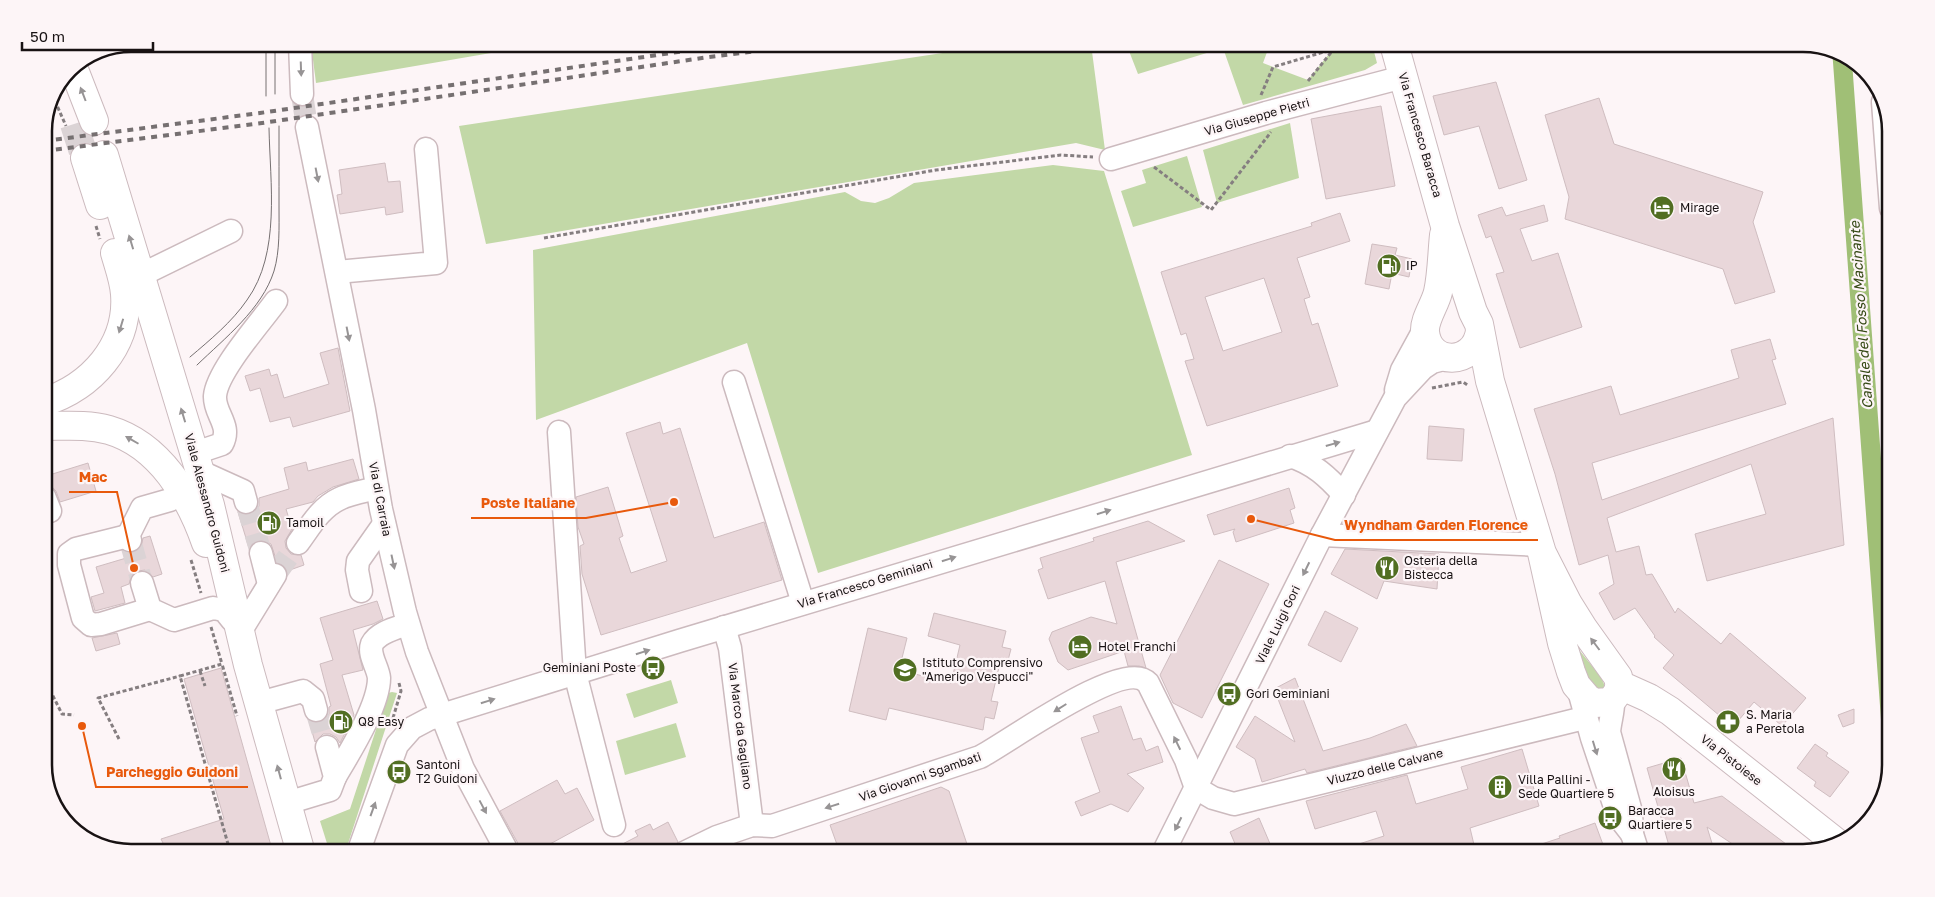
<svg xmlns="http://www.w3.org/2000/svg" width="1935" height="897" font-family="'Golos Text',sans-serif">
	<style>
		.green { fill: #c2d8a7 }
		.lines { fill: none; stroke-linecap: round; stroke-linejoin: round }
		.canal { stroke: #a0bf76; stroke-width: 19 }
		.building { fill: #e9d7da; stroke: #cfbdc0; fill-rule: evenodd }
		.minor-tunnel { stroke: #dbd3d5; stroke-width: 22; stroke-dasharray: 22 11; stroke-linecap: butt }
		.major-tunnel { stroke: #dbd3d5; stroke-width: 28; stroke-dasharray: 28 14; stroke-linecap: butt }
		.minor-casing { stroke: #ccbabe; stroke-width: 25 }
		.major-casing { stroke: #ccbabe; stroke-width: 30 }
		.path { stroke: #857e80; stroke-width: 3; stroke-dasharray: 4 2.5; stroke-linecap: butt }
		.minor { stroke: #fff; stroke-width: 22 }
		.major { stroke: #fff; stroke-width: 28 }
		.tram { stroke: #767071; stroke-width: 1 }
		.rail { stroke: #767071; stroke-width: 4; stroke-dasharray: 6 6; stroke-linecap: butt }
		.oneway { fill: #979495 }
		.labels { text-anchor: middle; stroke-width: 4.5; stroke-linejoin: round; paint-order: stroke }
		.street-label { font-size: 12px; fill: #181213; stroke: #fdf5f7 }
		.poi-label { font-size: 12px; fill: #181213; stroke: #fdf5f7; text-anchor: start }
		.water-label { font-size: 14px; font-style: italic; fill: #354915; stroke: #fdf5f7 }
		.rim { fill: none; stroke: #181213; stroke-width: 2.5 }
		.leader { fill: none; stroke: #e8590c; stroke-width: 2 }
		.callout-dot { fill: #e8590c; stroke: #fdf5f7; stroke-width: 2 }
		.callout-label { font-size: 14px; text-anchor: middle; font-weight: bold; fill: #e8590c; stroke: #fdf5f7; stroke-width: 4.5; stroke-linejoin: round; paint-order: stroke }
	</style>
	<rect width="100%" height="100%" fill="#fdf5f7"/>
	<g class="green">
		<path d="M311,44H543L316,83Z"/>
		<path d="M1002,44H1091L1105,150L1076,143L486,244L459,126Z"/>
		<path d="M1155,44H1270L1263,63L1308,80L1333,49L1323,44H1372L1377,63L1365,70L1243,105L1223,48L1138,74L1129,51Z"/>
		<path d="M1290,123L1299,178L1217,203L1203,150Z"/>
		<path d="M1187,156L1202,207L1133,227L1121,191L1146,183L1142,170Z"/>
		<path d="M1053,165L1104,171L1192,455L818,573L747,343L536,420L533,250L845,192L861,201L875,203L889,198L914,183Z"/>
		<path d="M1571,640L1601,677L1604,684V691L1595,696Z"/>
		<path d="M671,680L678,703L634,718L626,694Z"/>
		<path d="M392,692L397,693L345,853H330L320,821L350,809L388,693Z"/>
		<path d="M676,723L686,757L625,775L616,741Z"/>
	</g>
	<g class="lines">
		<path class="canal" d="M1842,55L1891,726"/>
	</g>
	<g class="building">
		<path d="M1496,82L1527,180L1499,189L1479,126L1444,135L1433,96Z"/>
		<path d="M1599,98L1614,144L1763,192L1753,222L1775,292L1735,304L1723,269L1565,219L1569,197L1545,115Z"/>
		<path d="M1381,106L1395,186L1326,199L1311,119Z"/>
		<path d="M385,163L388,182L400,181L403,212L386,215L385,207L340,214L337,195L342,194L339,170Z"/>
		<path d="M1544,205L1548,221L1520,229L1532,261L1558,253L1582,327L1520,348L1496,274L1504,272L1491,236L1486,238L1478,215L1502,207L1506,216Z"/>
		<path d="M1340,213L1350,241L1297,258L1310,297L1304,299L1312,325L1318,323L1338,386L1207,426L1185,361L1194,359L1186,333L1181,335L1161,272L1312,226L1311,223ZM1264,278L1282,332L1223,351L1205,297Z"/>
		<path d="M1372,244L1397,248L1395,255L1412,259L1409,277L1392,273L1389,289L1365,284Z"/>
		<path d="M1770,339L1776,359L1772,360L1786,404L1592,463L1602,500L1833,418L1844,545L1707,581L1695,534L1766,514L1751,464L1607,518L1616,552L1639,546L1646,575L1652,574L1675,613L1678,608L1721,644L1730,633L1806,698L1782,726L1754,702L1733,727L1663,668L1674,655L1654,637L1655,636L1635,608L1614,620L1599,593L1614,584L1608,555L1579,565L1555,474L1534,409L1611,386L1620,415L1739,378L1731,350Z"/>
		<path d="M338,348L350,411L293,427L290,417L270,422L260,388L250,391L245,376L269,369L271,376L277,374L284,398L329,384L320,353Z"/>
		<path d="M660,422L663,434L680,428L714,538L764,522L782,580L601,635L582,574L580,546L584,544L578,527L576,497L608,487L623,536L619,538L631,573L667,561L626,433Z"/>
		<path d="M1429,426L1464,429L1462,461L1427,459Z"/>
		<path d="M353,459L359,479L333,487L318,496L313,502L286,509L292,529L285,541L286,548L291,554L301,555L304,565L287,571L282,564L277,562L271,544L265,541L257,540L249,548L238,512L243,515L250,514L255,512L259,506V498L289,489L284,468L306,462L308,471Z"/>
		<path d="M88,463L96,491L60,502L56,491L49,484L46,476Z"/>
		<path d="M1289,488L1295,508L1290,510L1294,523L1236,542L1233,532L1235,529L1214,535L1207,515Z"/>
		<path d="M1148,521L1185,541L1116,562L1146,668L1139,666H1128L1124,651L1068,670L1058,662L1049,639L1052,632L1091,617L1117,624L1105,581L1048,599L1038,570L1043,568L1040,558L1094,541L1093,538Z"/>
		<path d="M150,536L162,574L153,577L145,570L138,571L132,574L129,584L121,587L125,603L95,611L91,597L104,593L96,567L133,556L132,553L136,551L141,547L143,538Z"/>
		<path d="M1345,549L1439,554L1437,589L1384,581L1377,599L1331,574Z"/>
		<path d="M1219,560L1269,584L1202,718L1173,703L1160,675Z"/>
		<path d="M377,601L383,619L373,624L353,630L363,670L342,675L354,715L340,743L336,737L330,734H323L315,742L309,721L319,723L325,720L329,714V707L331,706L320,664L333,660L320,618Z"/>
		<path d="M1325,611L1358,628L1341,662L1308,645Z"/>
		<path d="M934,613L1006,631L1002,647L1011,649L1007,664L1000,663L991,701L998,702L994,719L985,717L983,730L889,708L886,720L849,711L868,628L907,638L899,670L951,683L960,645L928,636Z"/>
		<path d="M117,633L120,644L96,651L92,638Z"/>
		<path d="M221,668L273,853H168L161,839L224,819L184,679Z"/>
		<path d="M1295,678L1323,751L1370,738L1406,724L1417,746L1307,773L1305,769L1262,782L1255,759L1236,747L1255,716L1295,742L1274,689Z"/>
		<path d="M1121,706L1133,740L1141,738L1146,751L1158,746L1163,762L1127,774L1144,788L1128,812L1111,804L1081,816L1075,802L1100,792L1081,738L1099,732L1093,716Z"/>
		<path d="M1854,709V723L1843,727L1838,715Z"/>
		<path d="M1815,744L1828,753L1826,756L1849,772L1830,797L1814,786L1816,782L1797,768Z"/>
		<path d="M1522,749L1539,806L1470,828L1476,853H1461L1460,847L1439,853H1341L1340,850L1384,836L1376,811L1315,829L1306,801L1407,775L1416,804L1468,789L1461,767Z"/>
		<path d="M1681,758L1694,803L1722,796L1798,853H1746L1707,827L1715,853H1671L1647,768Z"/>
		<path d="M557,780L565,794L577,788L594,820L550,844L554,853H521L520,847L500,811Z"/>
		<path d="M941,787L949,791L970,853H840L830,825Z"/>
		<path d="M1259,818L1274,853H1239L1230,832Z"/>
		<path d="M668,822L678,842L673,847L660,853H605L638,836L635,831L650,824L653,830Z"/>
		<path d="M1595,823L1605,850L1597,853H1523V850L1560,838L1559,836Z"/>
	</g>
	<g class="lines">
		<g class="minor-tunnel">
			<path d="M302,94L307,127"/>
			<path d="M246,502L261,553"/>
			<path d="M130,540L142,583"/>
			<path d="M275,575L298,543"/>
			<path d="M316,710L327,747"/>
		</g>
		<path class="major-tunnel" d="M74,124L85,158"/>
		<defs>
			<g id="minor">
				<path d="M300,44L302,94"/>
				<path d="M1883,102L1891,208"/>
				<path d="M307,127L364,410L381,509L405,612L417,652L463,769L508,853"/>
				<path d="M1111,159L1266,113L1403,77"/>
				<path d="M337,272L436,263L426,149"/>
				<path d="M141,275L231,231"/>
				<path d="M734,382L803,603"/>
				<path d="M1396,390L1402,370L1425,328"/>
				<path d="M559,432L575,673L614,825"/>
				<path d="M195,453L222,444C232,425 214,414 215,396C217,371 261,322 276,301"/>
				<path d="M1290,456C1313,463 1328,477 1344,495"/>
				<path d="M201,472L243,491L246,502"/>
				<path d="M44,496L50,511"/>
				<path d="M1322,535L1540,545"/>
				<path d="M128,536L76,549L69,554V565L83,618L91,625L101,624L150,609"/>
				<path d="M130,540L128,536L142,508L170,500L175,496L176,486L172,477"/>
				<path d="M298,543C310,527 320,508 339,499C350,493 365,491 377,488"/>
				<path d="M261,553L269,584"/>
				<path d="M142,583L150,609L174,620L213,608L224,610L232,620"/>
				<path d="M361,591L357,570L358,561L384,524"/>
				<path d="M724,627L730,648L752,825"/>
				<path d="M240,632L275,575"/>
				<path d="M1581,698L1592,738L1618,816L1632,834"/>
				<path d="M1613,699C1614,710 1610,720 1609,732L1631,812L1632,834L1638,853"/>
				<path d="M259,703L303,691L313,699L316,710"/>
				<path d="M335,777C349,753 379,706 379,678C378,667 368,655 372,644C378,632 397,628 408,624"/>
				<path d="M287,803L330,790L335,777L327,747"/>
				<path d="M358,853L397,745L412,728L429,719L679,641L1377,431"/>
				<path d="M684,853L717,837L752,825L772,826L980,757C1006,744 1124,657 1148,683L1186,760L1196,788L1213,798L1234,804L1576,720"/>
				<path d="M1163,853L1322,535L1395,398L1423,368L1432,362L1447,358"/>
			</g>
			<g id="major">
				<path d="M1394,44L1445,226L1473,312L1479,324L1490,381L1542,553L1562,643L1571,672L1576,685L1588,699L1595,703L1609,702C1618,695 1621,688 1618,677L1583,628L1568,604L1542,553"/>
				<path d="M73,67L94,121"/>
				<path d="M104,155L210,505L248,665L301,853"/>
				<path d="M85,158L100,205"/>
				<path d="M1444,235C1442,254 1442,274 1438,292C1435,305 1424,319 1425,332C1429,367 1475,366 1480,331"/>
				<path d="M44,402C91,387 129,346 125,294C124,280 119,267 115,253"/>
				<path d="M44,426C66,426 87,424 109,430C160,445 190,497 206,543"/>
				<path d="M1620,685L1649,698L1670,711L1837,843"/>
			</g>
		</defs>
		<use href="#minor" class="minor-casing"/>
		<use href="#major" class="major-casing"/>
		<g class="path">
			<path d="M1308,81L1338,44"/>
			<path d="M1261,95L1273,67L1334,49"/>
			<path d="M55,101L66,126"/>
			<path d="M1154,167L1211,210L1271,132"/>
			<path d="M96,226L100,239"/>
			<path d="M544,238L936,170L1061,155L1093,157"/>
			<path d="M1432,388L1463,382L1469,386"/>
			<path d="M191,560L201,593"/>
			<path d="M211,627L222,664"/>
			<path d="M200,671L205,686"/>
			<path d="M47,684L62,714L74,715"/>
			<path d="M393,718L401,691L399,683"/>
			<path d="M119,739L98,698L180,676"/>
			<path d="M230,851L180,676L222,664L237,716"/>
			<path d="M222,853L230,851L231,853"/>
		</g>
		<use href="#minor" class="minor"/>
		<use href="#major" class="major"/>
		<g class="tram">
			<path d="M266,44V96"/>
			<path d="M275,44V94"/>
			<path d="M190,357C210,340 232,322 247,300C281,253 270,183 269,128"/>
			<path d="M197,365C225,338 262,309 274,271C280,251 279,227 279,206C279,180 279,153 279,126"/>
		</g>
		<g class="rail">
			<path d="M44,141L260,113L733,44"/>
			<path d="M44,151L262,123L709,57L815,44"/>
		</g>
	</g>
	<defs><path id="oneway-solid" d="M-6-.8H1V-3.2L6.5 0L1 3.2V.8H-6Z" transform="scale(1.25)"/></defs>
	<g class="oneway">
		<use href="#oneway-solid" transform="translate(301 69) rotate(88)"/>
		<use href="#oneway-solid" transform="translate(83 94) rotate(-111)"/>
		<use href="#oneway-solid" transform="translate(317 175) rotate(79)"/>
		<use href="#oneway-solid" transform="translate(131 242) rotate(-107)"/>
		<use href="#oneway-solid" transform="translate(121 326) rotate(107)"/>
		<use href="#oneway-solid" transform="translate(348 334) rotate(79)"/>
		<use href="#oneway-solid" transform="translate(183 415) rotate(-107)"/>
		<use href="#oneway-solid" transform="translate(132 440) rotate(-150)"/>
		<use href="#oneway-solid" transform="translate(1333 444) rotate(-16)"/>
		<use href="#oneway-solid" transform="translate(1104 512) rotate(-17)"/>
		<use href="#oneway-solid" transform="translate(949 559) rotate(-17)"/>
		<use href="#oneway-solid" transform="translate(393 562) rotate(78)"/>
		<use href="#oneway-solid" transform="translate(1306 569) rotate(116)"/>
		<use href="#oneway-solid" transform="translate(1595 644) rotate(-127)"/>
		<use href="#oneway-solid" transform="translate(643 652) rotate(-18)"/>
		<use href="#oneway-solid" transform="translate(488 701) rotate(-17)"/>
		<use href="#oneway-solid" transform="translate(1060 708) rotate(148)"/>
		<use href="#oneway-solid" transform="translate(1177 743) rotate(-116)"/>
		<use href="#oneway-solid" transform="translate(1595 748) rotate(73)"/>
		<use href="#oneway-solid" transform="translate(279 772) rotate(-105)"/>
		<use href="#oneway-solid" transform="translate(832 806) rotate(162)"/>
		<use href="#oneway-solid" transform="translate(483 807) rotate(62)"/>
		<use href="#oneway-solid" transform="translate(373 809) rotate(-70)"/>
		<use href="#oneway-solid" transform="translate(1178 824) rotate(117)"/>
	</g>
	<defs>
		<symbol id="hotel-disc" viewBox="-11 -11 22 22"><circle r="9.5" fill="#516e22" stroke="#fdf5f7"/><path d="M-6-4.5h1.5V1H6V5H4.5V3h-9V5H-6ZM-4 0a1.8 1.8 0 1 1 3.6 0ZM.5 0V-2.5h3Q6-2.5 6 0Z" fill="#fff"/></symbol>
		<symbol id="fuel-disc" viewBox="-11 -11 22 22"><circle r="9.5" fill="#516e22" stroke="#fdf5f7"/><path d="M-5.5-6h7V0h2V4h1.3V-2.5L3-4.5l.8-.8L6-3V5H2.5V1h-1V6h-7ZM-4.2-4.7v3.2H.2V-4.7Z" fill="#fff"/></symbol>
		<symbol id="restaurant-disc" viewBox="-11 -11 22 22"><circle r="9.5" fill="#516e22" stroke="#fdf5f7"/><path d="M-5-6h1v4h1v-4h1v4h1v-4h1v5L-1.5 .5V6h-2V.5L-5-1ZM5-6V6H3V1.5H1.5Q1.5-4 5-6Z" fill="#fff"/></symbol>
		<symbol id="bus-disc" viewBox="-11 -11 22 22"><circle r="9.5" fill="#516e22" stroke="#fdf5f7"/><path d="M-5-6H5V4H4V6H2V4H-2V6H-4V4H-5ZM-3.5-4V0h7V-4ZM-3.5 1.2v1.5H-2V1.2ZM2 1.2v1.5H3.5V1.2Z" fill="#fff"/></symbol>
		<symbol id="school-disc" viewBox="-11 -11 22 22"><circle r="9.5" fill="#516e22" stroke="#fdf5f7"/><path d="M0-5L7-2L0 1L-7-2ZM-4 1L0 2.5L4 1V4Q0 6-4 4Z" fill="#fff"/></symbol>
		<symbol id="pharmacy-disc" viewBox="-11 -11 22 22"><circle r="9.5" fill="#516e22" stroke="#fdf5f7"/><path d="M-2-6h4v4h4v4h-4v4h-4v-4h-4v-4h4Z" fill="#fff"/></symbol>
		<symbol id="building-disc" viewBox="-11 -11 22 22"><circle r="9.5" fill="#516e22" stroke="#fdf5f7"/><path d="M-4-6H4V6H1V3H-1V6H-4ZM-2.5-4.3h1.7v1.8h-1.7ZM.8-4.3h1.7v1.8H.8ZM-2.5-1h1.7V.8h-1.7ZM.8-1h1.7V.8H.8Z" fill="#fff"/></symbol>
	</defs>
	<g fill-rule="evenodd">
		<use href="#hotel-disc" x="1648" y="194" width="28" height="28"/>
		<use href="#fuel-disc" x="1375" y="252" width="28" height="28"/>
		<use href="#fuel-disc" x="255" y="509" width="28" height="28"/>
		<use href="#restaurant-disc" x="1373" y="554" width="28" height="28"/>
		<use href="#hotel-disc" x="1066" y="633" width="28" height="28"/>
		<use href="#bus-disc" x="639" y="654" width="28" height="28"/>
		<use href="#school-disc" x="891" y="656" width="28" height="28"/>
		<use href="#bus-disc" x="1215" y="680" width="28" height="28"/>
		<use href="#fuel-disc" x="327" y="708" width="28" height="28"/>
		<use href="#pharmacy-disc" x="1714" y="708" width="28" height="28"/>
		<use href="#restaurant-disc" x="1660" y="755" width="28" height="28"/>
		<use href="#bus-disc" x="385" y="758" width="28" height="28"/>
		<use href="#building-disc" x="1486" y="773" width="28" height="28"/>
		<use href="#bus-disc" x="1596" y="804" width="28" height="28"/>
	</g>
	<g class="labels">
		<g class="street-label">
			<text transform="translate(1257 117) rotate(-16)" y="4">Via Giuseppe Pietri</text>
			<text transform="translate(1420 135) rotate(74)" y="4">Via Francesco Baracca</text>
			<text transform="translate(380 499) rotate(79)" y="4">Via di Carraia</text>
			<text transform="translate(207 503) rotate(75)" y="4">Viale Alessandro Guidoni</text>
			<text transform="translate(865 584) rotate(-17)" y="4">Via Francesco Geminiani</text>
			<text transform="translate(1278 625) rotate(-64)" y="4">Viale Luigi Gori</text>
			<text transform="translate(740 726) rotate(83)" y="4">Via Marco da Gagliano</text>
			<text transform="translate(1731 760) rotate(38)" y="4">Via Pistoiese</text>
			<text transform="translate(1385 767) rotate(-14)" y="4">Viuzzo delle Calvane</text>
			<text transform="translate(920 777) rotate(-19)" y="4">Via Giovanni Sgambati</text>
		</g>
		<g class="poi-label">
			<text x="1680" y="212">Mirage</text>
			<text x="1406" y="270">IP</text>
			<text x="286" y="527">Tamoil</text>
			<text x="1404" y="565">Osteria della<tspan x="1404" dy="14">Bistecca</tspan></text>
			<text x="1098" y="651">Hotel Franchi</text>
			<text x="922" y="667">Istituto Comprensivo<tspan x="922" dy="14">"Amerigo Vespucci"</tspan></text>
			<text x="636" y="672" text-anchor="end">Geminiani Poste</text>
			<text x="1246" y="698">Gori Geminiani</text>
			<text x="1746" y="719">S. Maria<tspan x="1746" dy="14">a Peretola</tspan></text>
			<text x="358" y="726">Q8 Easy</text>
			<text x="416" y="769">Santoni<tspan x="416" dy="14">T2 Guidoni</tspan></text>
			<text x="1518" y="784">Villa Pallini -<tspan x="1518" dy="14">Sede Quartiere 5</tspan></text>
			<text x="1674" y="796" text-anchor="middle">Aloisus</text>
			<text x="1628" y="815">Baracca<tspan x="1628" dy="14">Quartiere 5</tspan></text>
		</g>
		<g class="water-label">
			<text transform="translate(1861 315) rotate(-94)" y="5">Canale del Fosso Macinante</text>
		</g>
	</g>
	<path d="M0 0H1935V897H0ZM131 52H1803A79 79 0 0 1 1882 131V765A79 79 0 0 1 1803 844H131A79 79 0 0 1 52 765V131A79 79 0 0 1 131 52Z" fill="#fdf5f7" fill-rule="evenodd"/>
	<path class="rim" d="M131 52H1803A79 79 0 0 1 1882 131V765A79 79 0 0 1 1803 844H131A79 79 0 0 1 52 765V131A79 79 0 0 1 131 52Z"/>
	<path class="leader" d="M134 568L117 492H69M674 502L586 518H471M1251 519L1335 540H1538M82 726L96 787H248"/>
	<g class="callout-dot">
		<circle cx="134" cy="568" r="5"/>
		<circle cx="674" cy="502" r="5"/>
		<circle cx="1251" cy="519" r="5"/>
		<circle cx="82" cy="726" r="5"/>
	</g>
	<g class="callout-label">
		<text x="93" y="482">Mac</text>
		<text x="528" y="508">Poste Italiane</text>
		<text x="1436" y="530">Wyndham Garden Florence</text>
		<text x="172" y="777">Parcheggio Guidoni</text>
	</g>
	<path d="M22 42v8h131v-8" fill="none" stroke="#181213" stroke-width="2.5"/>
	<text x="30" y="42" font-size="15" fill="#181213" stroke="#fdf5f7" stroke-width="4" paint-order="stroke">50 m</text>
</svg>
